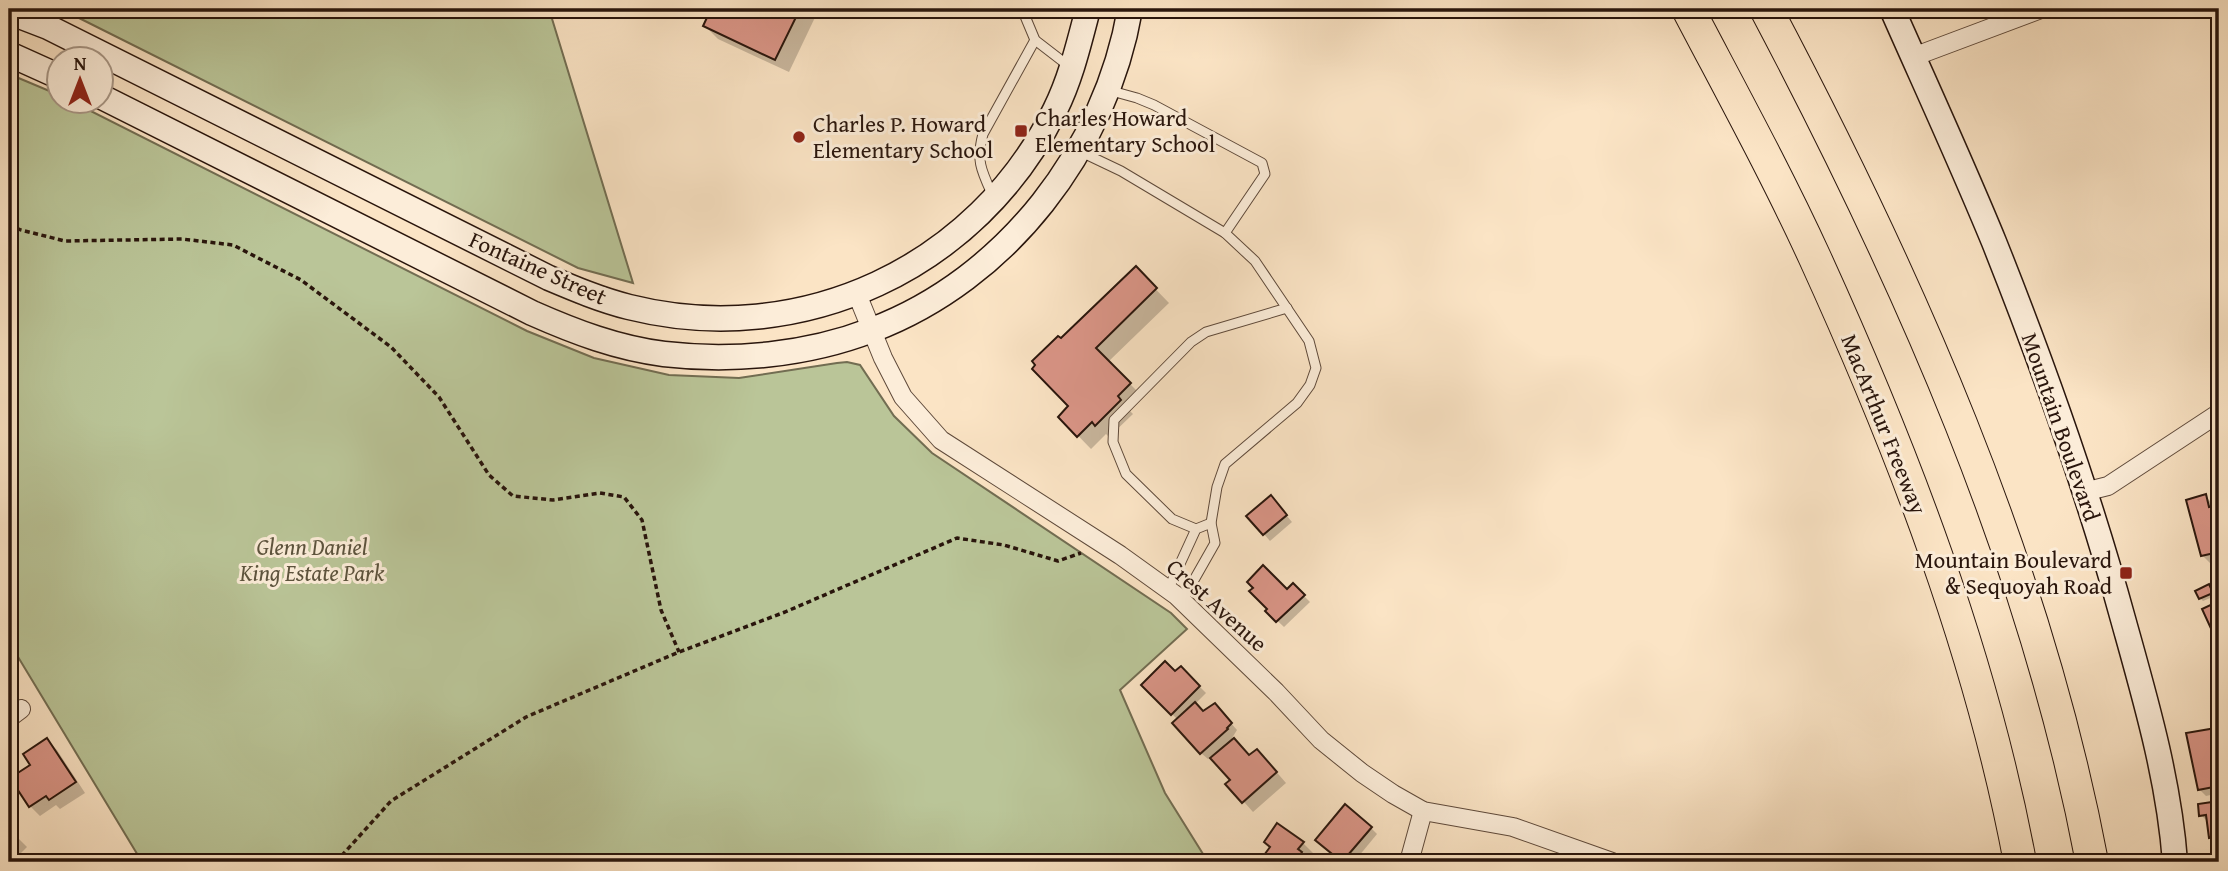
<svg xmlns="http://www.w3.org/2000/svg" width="2228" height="871" font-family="'Gentium Book Plus',serif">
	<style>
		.green { fill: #bac598; stroke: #726d52; stroke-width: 2 }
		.shadow { fill: #0003 }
		.building { fill: #da9587; stroke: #29150c; stroke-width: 2 }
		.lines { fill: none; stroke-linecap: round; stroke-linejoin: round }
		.lane-casing { stroke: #5e493a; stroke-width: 11 }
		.street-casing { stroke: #5e493a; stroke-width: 20 }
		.secondary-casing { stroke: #29150c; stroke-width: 27 }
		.highway-casing { stroke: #29150c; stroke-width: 34 }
		.path { stroke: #29150c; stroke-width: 3.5; stroke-dasharray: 5 3.5; stroke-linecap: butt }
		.lane { stroke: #fcedd9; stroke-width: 9 }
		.street { stroke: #fcedd9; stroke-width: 18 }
		.secondary { stroke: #fcedd9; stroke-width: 24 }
		.highway { stroke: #fbe4c5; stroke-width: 32 }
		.poi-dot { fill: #8f2418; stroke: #fcedd9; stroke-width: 2.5 }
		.labels { text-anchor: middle; stroke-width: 6; stroke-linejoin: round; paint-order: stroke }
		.poi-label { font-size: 23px; fill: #29150c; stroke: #fcedd9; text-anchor: start }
		.street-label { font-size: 23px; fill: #29150c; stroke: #fcedd9 }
		.park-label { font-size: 23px; font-style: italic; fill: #5c533d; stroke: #fcedd9 }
	</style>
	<rect width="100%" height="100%" fill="#fbe4c5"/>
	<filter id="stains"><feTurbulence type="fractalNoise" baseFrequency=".00286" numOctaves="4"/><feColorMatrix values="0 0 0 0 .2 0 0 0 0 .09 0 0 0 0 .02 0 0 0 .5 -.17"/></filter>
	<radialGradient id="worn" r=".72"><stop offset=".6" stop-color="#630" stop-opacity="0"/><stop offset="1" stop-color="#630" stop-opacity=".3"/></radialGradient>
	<g class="green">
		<path d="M61,9H549L633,283L578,268Z"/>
		<path d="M9,74L59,95L60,102H73L527,331L594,358L669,375L739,378L837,363L847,362L860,365L894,416L932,453L1171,613L1187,629L1120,690L1165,793L1208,862H142L9,642Z"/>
	</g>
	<g class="shadow">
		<path d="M713,9H819L789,72L718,39L705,26Z"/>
		<path d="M1136,269L1169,303L1108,362L1143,397L1129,410L1133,414L1109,437L1106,434L1091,449L1060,417L1071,406L1061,341Z"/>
		<path d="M2205,496L2216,507H2219V563L2212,565L2202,555Z"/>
		<path d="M1277,504L1292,522L1270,541L1264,534Z"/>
		<path d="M1293,585L1310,602L1284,627L1267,611Z"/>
		<path d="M2209,587L2215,596L2203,601L2200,598Z"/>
		<path d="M1181,668L1206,693L1195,704L1204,714L1221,712L1237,730L1232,738L1250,757L1267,761L1286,783L1253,812L1228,784L1232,780L1211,756L1208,759L1201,753L1178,720L1143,685L1175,674Z"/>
		<path d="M2216,729L2219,733V793L2206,796L2199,789Z"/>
		<path d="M47,740L57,750L85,793L60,809L56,805L40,816L30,806L32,765Z"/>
		<path d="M2219,803V843H2217L2210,837L2209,823L2201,815L2200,805Z"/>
		<path d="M1371,828L1377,834L1354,862H1343L1324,846Z"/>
		<path d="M9,829L27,847L12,862H9Z"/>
		<path d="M1303,843L1313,853L1308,860L1310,862H1261L1272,847Z"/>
	</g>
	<g class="building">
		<path d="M711,9H800L775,60L703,26Z"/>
		<path d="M1136,266L1157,288L1096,348L1131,383L1118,396L1121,400L1095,426L1092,422L1077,437L1058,417L1068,406L1032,369L1035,365L1032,361L1058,336L1061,338Z"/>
		<path d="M2206,494L2209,507L2219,505V552L2201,556L2186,500Z"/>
		<path d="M1271,495L1287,515L1263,535L1246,516Z"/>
		<path d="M1263,565L1287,589L1293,583L1305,595L1276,622L1265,611L1267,609L1249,591L1253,588L1247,582Z"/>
		<path d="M2209,584L2213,593L2199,599L2195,591Z"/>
		<path d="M2219,601V630L2213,633L2202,609Z"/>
		<path d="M1165,661L1175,671L1181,666L1200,686L1171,715L1141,685Z"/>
		<path d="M1195,702L1203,711L1215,703L1232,723L1227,728L1228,729L1200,754L1172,723Z"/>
		<path d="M2216,728L2219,743V786L2198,790L2186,733Z"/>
		<path d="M47,738L76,782L49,800L46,796L29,807L10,778L30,765L23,754Z"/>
		<path d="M1234,738L1249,755L1257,749L1277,772L1242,803L1225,784L1230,780L1210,758Z"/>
		<path d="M2219,801V836L2209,838L2206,815L2199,816L2198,804Z"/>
		<path d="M1345,804L1372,827L1342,862L1315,840Z"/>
		<path d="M1277,823L1304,842L1298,849L1302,852L1299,857L1307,862H1259L1270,847L1264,842Z"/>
	</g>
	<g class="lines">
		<defs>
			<g id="lane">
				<path d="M1022,9L1035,40L1070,67"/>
				<path d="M1108,90L1137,98L1154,105L1262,163L1265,174L1225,233"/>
				<path d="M1079,151L1121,171L1225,233L1255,261L1309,341L1316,368L1310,385L1297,403L1225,464L1217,487L1211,523L1215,543L1182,601"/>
				<path d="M992,194C981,170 976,160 983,134L1035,40"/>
				<path d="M1196,529L1172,519L1126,474L1113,442L1114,420L1191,342L1206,332L1287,308"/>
				<path d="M1168,590L1196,529L1211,523"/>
			</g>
			<g id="street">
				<path d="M1913,57L2041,9"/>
				<path d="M857,294L883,358L903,397L941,440L1120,555L1177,596L1276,692L1321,740L1362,773L1393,794L1423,811L1513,827L1612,862"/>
				<path d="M2084,492L2108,486L2219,413"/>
				<path d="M9,718L21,709"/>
				<path d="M1409,862L1423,811"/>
			</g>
			<g id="secondary">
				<path d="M1892,9C1926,86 1962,164 1994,242C2043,365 2088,491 2123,619C2145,698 2169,779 2175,862"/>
				<path d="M9,12L48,27L549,278C575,289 601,300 629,307C801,350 977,268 1055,110C1071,78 1079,43 1088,9"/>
				<path d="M9,54L60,77"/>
				<path d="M102,97L532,313C575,332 617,348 664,354C733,362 807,355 872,330C1007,279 1106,149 1130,9"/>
			</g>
			<g id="highway">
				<path d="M1688,9C1731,91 1776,173 1815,258C1903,451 1981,654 2020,862"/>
				<path d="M1766,9C1908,278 2035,561 2092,862"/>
			</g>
		</defs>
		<use href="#lane" class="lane-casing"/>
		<use href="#street" class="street-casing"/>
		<use href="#secondary" class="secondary-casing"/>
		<use href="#highway" class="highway-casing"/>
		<g class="path">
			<path d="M9,225L21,230L65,241L182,239L233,245L301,280L391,347L439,397L489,475L513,496L553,500L600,493L624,497L642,520L661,610L679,652"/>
			<path d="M336,862L391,801L526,717L679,652L785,612L957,538L1004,545L1058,561L1081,553"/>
		</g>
		<use href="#lane" class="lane"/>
		<use href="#street" class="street"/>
		<use href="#secondary" class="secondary"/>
		<use href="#highway" class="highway"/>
	</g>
	<g class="poi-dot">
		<rect x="1014" y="124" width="14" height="14" rx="3.5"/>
		<circle cx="799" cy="137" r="7"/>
		<rect x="2119" y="566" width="14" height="14" rx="3.5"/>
	</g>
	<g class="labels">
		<g class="poi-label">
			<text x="1035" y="126">Charles Howard<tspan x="1035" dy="26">Elementary School</tspan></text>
			<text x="813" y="132">Charles P. Howard<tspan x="813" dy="26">Elementary School</tspan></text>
			<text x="2112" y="568" text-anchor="end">Mountain Boulevard<tspan x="2112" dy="26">&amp; Sequoyah Road</tspan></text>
		</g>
		<g class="street-label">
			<text transform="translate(538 268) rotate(24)" y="8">Fontaine Street</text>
			<text transform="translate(1884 424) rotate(68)" y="8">MacArthur Freeway</text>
			<text transform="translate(2061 427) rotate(71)" y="8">Mountain Boulevard</text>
			<text transform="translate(1217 605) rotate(42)" y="8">Crest Avenue</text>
		</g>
		<g class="park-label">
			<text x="312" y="555">Glenn Daniel<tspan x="312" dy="26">King Estate Park</tspan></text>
		</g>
	</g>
	<rect width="2228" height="871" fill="none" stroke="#fbe4c5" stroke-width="35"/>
	<rect x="10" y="10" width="2207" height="850" fill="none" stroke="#29150c" stroke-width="3.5"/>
	<rect x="18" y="18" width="2193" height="836" fill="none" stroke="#29150c" stroke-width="2"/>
	<g transform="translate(80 80)"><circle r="33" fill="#fcedd9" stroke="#a89787" stroke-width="2"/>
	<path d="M0-5L12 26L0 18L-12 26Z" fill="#8f2418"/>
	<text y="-10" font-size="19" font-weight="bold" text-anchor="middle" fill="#29150c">N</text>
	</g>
	<rect width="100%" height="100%" filter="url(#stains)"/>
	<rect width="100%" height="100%" fill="url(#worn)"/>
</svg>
